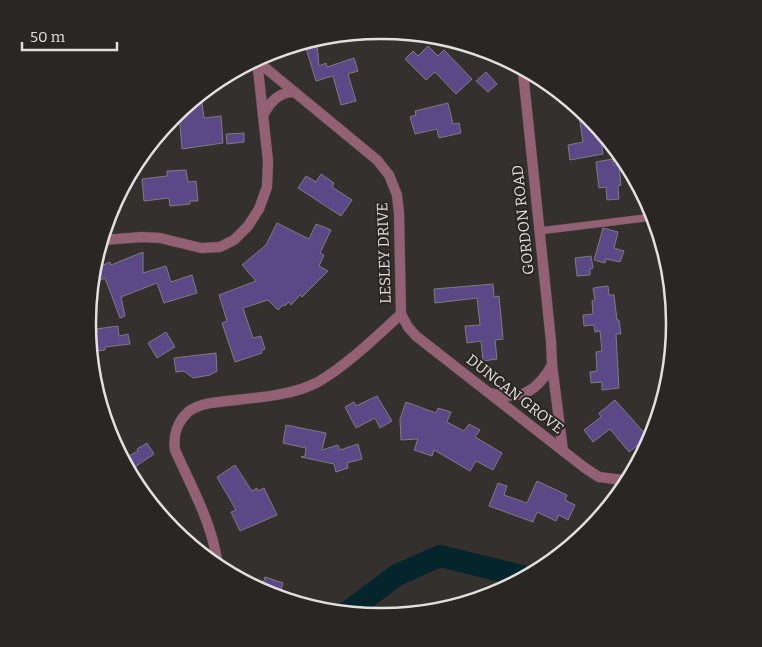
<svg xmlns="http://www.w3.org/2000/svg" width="762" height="647" font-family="Bitter,serif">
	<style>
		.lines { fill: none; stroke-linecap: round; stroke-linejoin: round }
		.river { stroke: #05252d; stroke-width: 22 }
		.building { fill: #5b4886; stroke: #7d7c80 }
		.service-casing { stroke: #4f4c4a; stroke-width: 8 }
		.minor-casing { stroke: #4f4c4a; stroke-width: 11 }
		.service { stroke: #946174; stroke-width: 7 }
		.minor { stroke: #946174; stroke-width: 10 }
		.labels { text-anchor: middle; stroke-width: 4; stroke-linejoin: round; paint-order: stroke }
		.street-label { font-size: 15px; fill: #e2e0de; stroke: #292624 }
		.rim { fill: none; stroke: #e2e0de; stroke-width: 2.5 }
	</style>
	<rect width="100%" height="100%" fill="#33302e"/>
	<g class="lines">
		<path class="river" d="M349,611L397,575L440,556L522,576"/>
	</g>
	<g class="building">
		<path d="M317,43L319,66L326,63L327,67L354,58L358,71L348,74L356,101L341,105L333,76L316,81L305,45Z"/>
		<path d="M428,46L438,56L444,50L472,79L456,94L435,72L426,80L405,59L413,51L418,56Z"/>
		<path d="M486,72L497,84L488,92L476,81Z"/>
		<path d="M202,103L204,118L221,116L223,143L182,149L179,112L191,104Z"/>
		<path d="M448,103L453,124L459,123L461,133L439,138L437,129L415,134L410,117L416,115L415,111Z"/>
		<path d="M578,109L589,116L600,133L603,154L570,160L568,145L583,142Z"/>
		<path d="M244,133V142L227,144L226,134Z"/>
		<path d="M613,159L614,165H619L621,185L618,186L619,199L607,200L606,187L599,188L596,162Z"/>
		<path d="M186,170L188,182L196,181L198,201H190V204L170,206L169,198L144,201L142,179L167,176V171Z"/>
		<path d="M321,174L334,183L332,187L352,200L341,216L298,188L306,176L316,182Z"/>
		<path d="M277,223L309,239L316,224L331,230L320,253L324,255L319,266L328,271L302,297L300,295L291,305L289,302L285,306L283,305L278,310L268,300L243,308L253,338L261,336L265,349L261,351L262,353L235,362L222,323L227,321L219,295L256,281L242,265L266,245Z"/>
		<path d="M603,228L618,232L614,248L624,251L620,262L606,259L605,263L594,260Z"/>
		<path d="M143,252V273L166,266L171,282L192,275L197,293L164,303L157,283L121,297L125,316L120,318L105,278L96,282L99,267L110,262L111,265Z"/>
		<path d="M591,256L593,268L590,269V275L577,276L575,258Z"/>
		<path d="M493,284L494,297L499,296L503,339L495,340L497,359L483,361L481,341L467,343L465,326L480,325L477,298L435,303L434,289Z"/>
		<path d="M608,286L609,295H614L617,320H619L621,334H616L619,388L602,390V382L591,383L590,372L597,371L596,352L602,351L600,331L595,332L594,325L584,326L583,315L593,314L592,301L595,300L593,288Z"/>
		<path d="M118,326L119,336L128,334L130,344L105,347V350L95,351V348L93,349L89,330Z"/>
		<path d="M166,332L175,347L157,358L148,343Z"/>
		<path d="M216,353L217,371L210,375L193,378L184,371L176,372L174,358Z"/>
		<path d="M377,396L392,421L380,428L375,418L356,428L345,407L354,402L356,406Z"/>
		<path d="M615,400L648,437L629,452L610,429L593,442L584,430L601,417L599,413Z"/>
		<path d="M406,402L436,413L438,408L451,412L447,422L464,431L469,424L480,430L475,437L502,453L493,470L476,461L470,471L434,450L432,456L414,450L418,439L401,440L400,419Z"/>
		<path d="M286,425L326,433L322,450L338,445L340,450L358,444L362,459L347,463L348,468L336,472L334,464L301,457L305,456L306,448L283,443Z"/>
		<path d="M147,443L154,454L132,469L125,458L138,451L137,449Z"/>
		<path d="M235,465L252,491L257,488L258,491L264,488L277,515L240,531L231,512L236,510L217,477Z"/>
		<path d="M537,481L567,495L565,500L575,505L568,520L559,515L556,521L537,512L533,522L489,506L498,483L507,486L504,495L527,503Z"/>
		<path d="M265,577L283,583L279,597L268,595L261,590Z"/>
	</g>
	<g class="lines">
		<defs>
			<path id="service" d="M539,231L653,217"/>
			<g id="minor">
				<path d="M523,72L551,341L552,365L563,451"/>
				<path d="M263,116C269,103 279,92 294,92"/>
				<path d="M104,240L142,237L160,238L201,248L220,247L234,240L248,226L259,209L267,187L268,161L257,60"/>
				<path d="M401,314L408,327L416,336L585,468L599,477L623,480"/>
				<path d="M490,393C520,401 537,392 552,365"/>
				<path d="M217,560C211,521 191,486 175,450C173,436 177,422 188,412C201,402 221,402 236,400C263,397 293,395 318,382C346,366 377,336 401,314L399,213L397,195L389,175L377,160L257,61"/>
			</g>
		</defs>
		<use href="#service" class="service-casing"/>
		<use href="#minor" class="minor-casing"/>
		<use href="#service" class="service"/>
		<use href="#minor" class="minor"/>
	</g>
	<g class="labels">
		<g class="street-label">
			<text transform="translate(523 220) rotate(-96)" y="5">GORDON ROAD</text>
			<text transform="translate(384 253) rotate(-92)" y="5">LESLEY DRIVE</text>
			<text transform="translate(515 394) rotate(38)" y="5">DUNCAN GROVE</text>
		</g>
	</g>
	<path d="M0 0H762V647H0ZM380 39H382A284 284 0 0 1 666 323V324A284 284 0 0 1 382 608H380A284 284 0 0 1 96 324V323A284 284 0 0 1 380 39Z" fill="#292624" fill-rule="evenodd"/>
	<path class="rim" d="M380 39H382A284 284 0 0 1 666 323V324A284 284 0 0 1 382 608H380A284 284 0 0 1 96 324V323A284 284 0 0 1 380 39Z"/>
	<path d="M22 42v8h95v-8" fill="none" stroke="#e2e0de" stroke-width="2.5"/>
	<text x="30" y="42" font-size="15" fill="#e2e0de" stroke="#292624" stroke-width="4" paint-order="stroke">50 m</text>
</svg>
